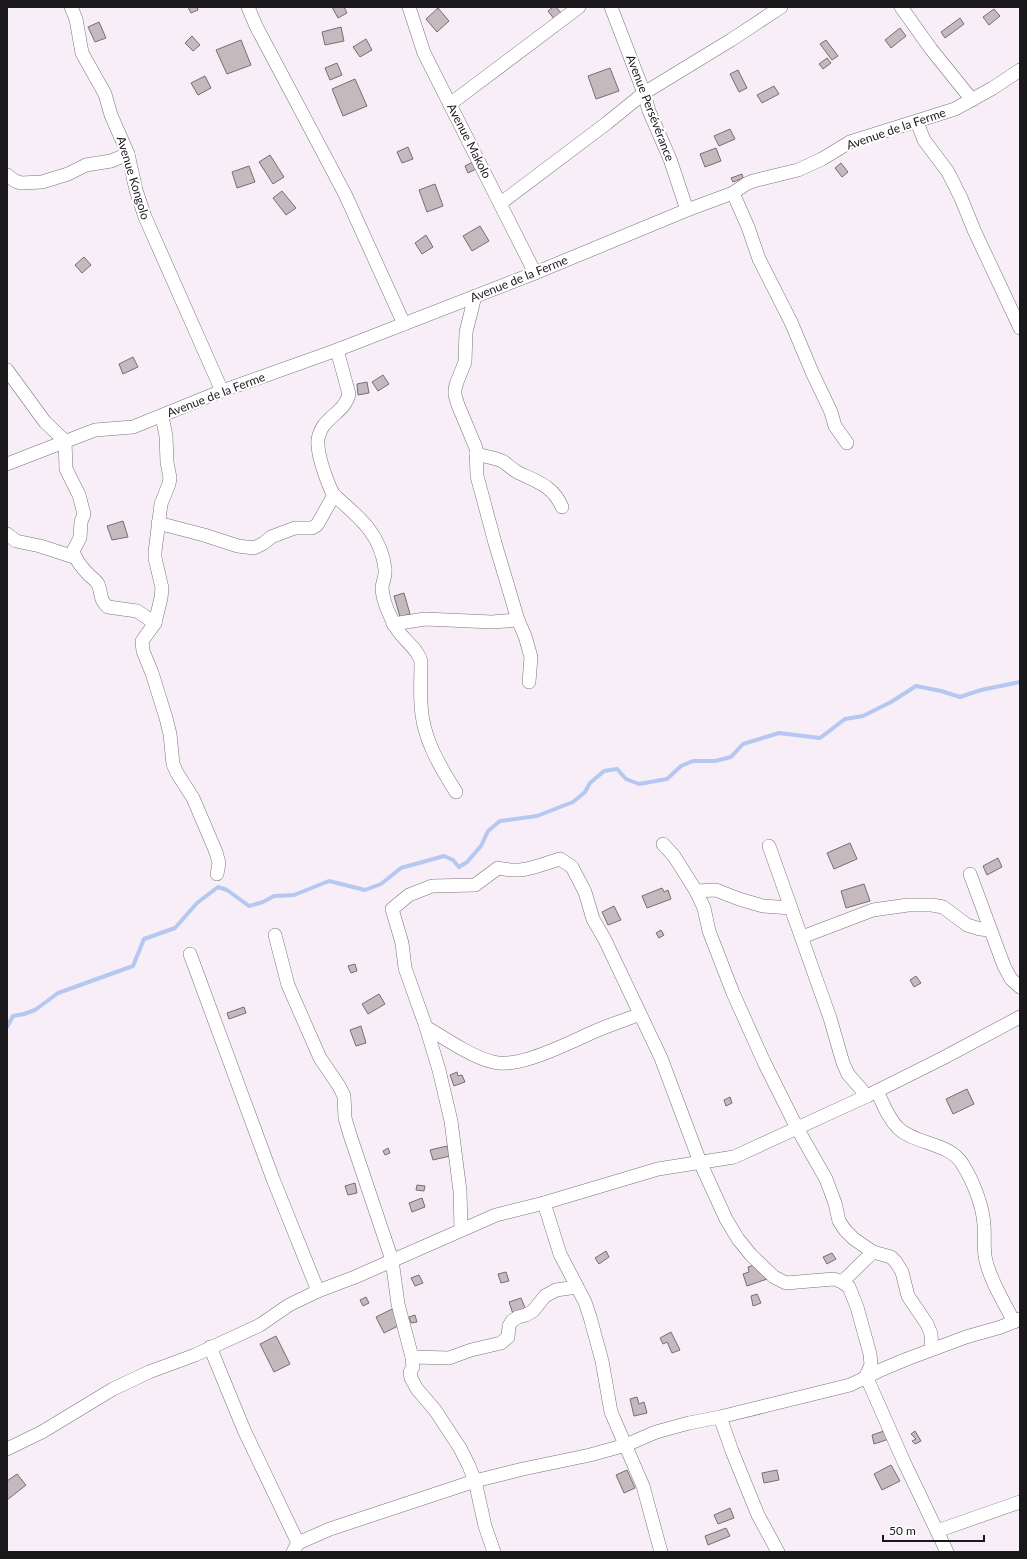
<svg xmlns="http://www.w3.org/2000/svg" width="1027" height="1559" font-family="Lato,sans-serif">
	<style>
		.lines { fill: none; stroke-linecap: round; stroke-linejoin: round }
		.stream { stroke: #b4c8f2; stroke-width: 4 }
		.building { fill: #c6b9be; stroke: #796d72 }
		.minor-casing { stroke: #7b737c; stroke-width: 14 }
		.minor { stroke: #fff; stroke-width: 13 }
		.labels { text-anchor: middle; stroke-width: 4; stroke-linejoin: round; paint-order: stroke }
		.street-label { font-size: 12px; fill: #1b181c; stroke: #fff }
	</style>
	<rect width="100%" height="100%" fill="#f7eef8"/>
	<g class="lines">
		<path class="stream" d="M7,1027L13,1016L24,1014L35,1010L58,993L133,966L144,939L175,928L197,903L218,887L227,890L249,906L263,902L274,896L294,895L329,881L365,890L381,884L401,868L444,856L453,860L459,867L467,862L481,846L488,831L500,821L537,816L573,802L585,792L590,783L604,771L617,769L626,779L639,784L667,779L681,766L693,761H715L731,757L743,744L779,733L820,738L845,719L863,716L891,702L916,686L941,691L960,697L981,690L1020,682"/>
	</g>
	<g class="building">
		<path d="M188,7H197L198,10L191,13Z"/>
		<path d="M332,7H344L347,13L338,18Z"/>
		<path d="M553,7H556L562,14L555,20L548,11Z"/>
		<path d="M438,8L449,21L437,32L426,19Z"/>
		<path d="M994,9L1000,16L989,25L983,17Z"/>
		<path d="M960,18L964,24L945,38L941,32Z"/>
		<path d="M99,22L106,38L95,42L88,27Z"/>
		<path d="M341,27L344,41L325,45L322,32Z"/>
		<path d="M900,28L906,36L891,48L885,40Z"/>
		<path d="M192,36L200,45L193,51L185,43Z"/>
		<path d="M366,39L372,50L360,57L353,47Z"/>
		<path d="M241,40L251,65L227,74L216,50Z"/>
		<path d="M826,40L838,56L832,60L820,44Z"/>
		<path d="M827,58L831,63L823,69L819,64Z"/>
		<path d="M337,63L342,75L330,80L325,68Z"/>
		<path d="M610,68L619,91L596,99L588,76Z"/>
		<path d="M738,70L747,88L739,92L730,74Z"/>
		<path d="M205,76L211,88L198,95L191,83Z"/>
		<path d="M355,79L367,106L343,116L332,89Z"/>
		<path d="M774,86L779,94L762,103L757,95Z"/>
		<path d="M730,129L735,139L719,146L714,136Z"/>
		<path d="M408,147L413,159L402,163L397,152Z"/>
		<path d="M716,148L721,161L705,167L700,154Z"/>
		<path d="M270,155L284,177L273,184L259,162Z"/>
		<path d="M473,162L476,169L468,173L465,166Z"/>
		<path d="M841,163L848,172L842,177L835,168Z"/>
		<path d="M249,166L255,182L237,188L232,172Z"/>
		<path d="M742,174L743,178L733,182L731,178Z"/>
		<path d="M435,184L443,206L427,212L419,190Z"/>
		<path d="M282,191L296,208L286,215L273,198Z"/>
		<path d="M480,226L489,241L472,251L463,236Z"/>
		<path d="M426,235L433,247L422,254L415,243Z"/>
		<path d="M84,257L91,265L82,273L75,265Z"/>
		<path d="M133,357L138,367L123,374L119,364Z"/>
		<path d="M383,375L389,384L378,391L372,382Z"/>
		<path d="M367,382L369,393L358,395L357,384Z"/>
		<path d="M123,521L128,537L112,540L107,526Z"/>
		<path d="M404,593L410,614L400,617L394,596Z"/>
		<path d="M850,843L857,859L834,869L827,853Z"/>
		<path d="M998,858L1002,867L987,875L983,866Z"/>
		<path d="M864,884L870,901L846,908L841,891Z"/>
		<path d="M662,888L664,892L668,890L671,899L647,908L642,896Z"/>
		<path d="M614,906L621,920L608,925L602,912Z"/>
		<path d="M661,930L664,935L659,938L656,933Z"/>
		<path d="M355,964L357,971L351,973L348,966Z"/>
		<path d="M916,976L921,983L914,987L910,980Z"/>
		<path d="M379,994L385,1004L368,1014L362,1004Z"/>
		<path d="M244,1007L246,1013L229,1019L227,1013Z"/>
		<path d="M361,1026L366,1043L356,1046L350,1030Z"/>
		<path d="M457,1072L458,1076L462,1075L465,1082L454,1086L450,1075Z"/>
		<path d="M967,1089L974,1104L953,1114L946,1099Z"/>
		<path d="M730,1097L732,1103L726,1106L724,1100Z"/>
		<path d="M447,1146L450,1156L433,1160L430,1150Z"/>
		<path d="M388,1148L390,1153L385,1155L383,1151Z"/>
		<path d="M355,1183L357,1193L348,1195L345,1186Z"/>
		<path d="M417,1185L425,1186L424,1191L416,1190Z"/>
		<path d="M422,1198L425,1207L412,1212L409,1203Z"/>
		<path d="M606,1251L609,1257L599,1264L595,1258Z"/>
		<path d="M832,1253L836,1259L827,1264L823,1257Z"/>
		<path d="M757,1264L767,1279L747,1286L743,1274L749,1272L748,1267Z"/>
		<path d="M506,1272L509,1281L501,1283L498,1274Z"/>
		<path d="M419,1275L423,1283L415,1286L411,1278Z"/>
		<path d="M757,1294L761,1303L753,1306L751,1296Z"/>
		<path d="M366,1297L369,1303L363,1306L360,1300Z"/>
		<path d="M521,1298L526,1310L513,1314L509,1302Z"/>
		<path d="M394,1308L402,1324L384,1333L376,1317Z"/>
		<path d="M415,1315L417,1322L411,1323L409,1317Z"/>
		<path d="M671,1332L680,1350L672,1353L667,1342L663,1344L660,1338Z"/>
		<path d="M276,1336L290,1364L274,1372L260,1344Z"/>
		<path d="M637,1397L639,1404L644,1402L647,1413L634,1416L630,1399Z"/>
		<path d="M887,1430L889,1439L874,1444L872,1435Z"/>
		<path d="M915,1431L921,1441L915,1444L912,1441L916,1439L911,1434Z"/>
		<path d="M891,1465L900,1481L882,1490L874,1474Z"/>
		<path d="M627,1470L635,1488L624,1493L616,1475Z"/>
		<path d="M777,1470L779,1480L764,1483L762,1473Z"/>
		<path d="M17,1474L26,1485L7,1500V1481Z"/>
		<path d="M730,1508L734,1518L718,1524L714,1515Z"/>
		<path d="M726,1528L730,1536L708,1545L705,1536Z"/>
	</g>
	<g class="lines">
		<defs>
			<g id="minor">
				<path d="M71,7L76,19L82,53L105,94L111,115L128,154L136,190L145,217L222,391"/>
				<path d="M248,7L256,26L345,194L404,324"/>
				<path d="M409,7L424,53L535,273"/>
				<path d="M611,7L644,93L649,111L670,159L687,210"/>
				<path d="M901,7L931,49L972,100"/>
				<path d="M450,104L579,7"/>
				<path d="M917,122L924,140L948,172L961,198L974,230L1020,328"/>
				<path d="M7,175L15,181L21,183L42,182L68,174L86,165L111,161L128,154"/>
				<path d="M733,193L748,227L759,259L791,322L812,372L831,412L835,426L847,443"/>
				<path d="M501,203L607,123L644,93L731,40L781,7"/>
				<path d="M475,296L466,332L465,362L457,382L455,389V395L458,405L476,448L477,476L495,543L518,620L525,636L531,657L529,682"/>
				<path d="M337,350L349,394C346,408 333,414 324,425C320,430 317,439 318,445C318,456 328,486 334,495C359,517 381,534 385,569C386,576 383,581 382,587C382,598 388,612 393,622C399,638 416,645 421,661C421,676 420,690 421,704C422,737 439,765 456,792"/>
				<path d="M7,370L45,422L65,441L66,469L79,495L84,514L81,522L80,538L73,551C76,561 82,568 89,575C92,578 96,580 98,584C102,593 99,600 108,607L137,611L155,623"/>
				<path d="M162,416L166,436L167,462L170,478L169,484L161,504L155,552V558L162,588L161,598L155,623L142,641L143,651L152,673L166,718L170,734L173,764L177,773L193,798L216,852L219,863L217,874"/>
				<path d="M476,454C485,456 497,458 504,462C509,466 513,470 519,473C538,482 553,486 562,507"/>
				<path d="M7,464L95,430L133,427L222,391L337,350L535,273L687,210L733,193L746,184L753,181L798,170L822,159L850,142L955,109L993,88L1020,70"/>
				<path d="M158,523L204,535L238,546L254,548L264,543L271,537L284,532L295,528H312L317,525L334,495"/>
				<path d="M7,534L16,541L40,546L74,557"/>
				<path d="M393,624L425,619L492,622L518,620"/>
				<path d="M663,844L674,856L696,891L704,908L709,931L733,993L764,1062L797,1128L826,1179L835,1203L839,1221L845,1230L854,1239L873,1252L891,1257L896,1262L902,1272L908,1296L927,1324L931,1334L932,1349"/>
				<path d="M769,846L830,1018L843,1063L848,1074L867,1096"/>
				<path d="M970,874L1004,966L1011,979L1020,987"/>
				<path d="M696,891L716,890L739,899L763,906L791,908"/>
				<path d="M275,935L288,985L320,1058L339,1086L344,1096L345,1118L350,1135L392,1260L398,1304L412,1357L413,1367L410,1372L411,1378L417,1389L435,1410L460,1448L469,1466L475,1481L485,1526L494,1552"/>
				<path d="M802,937L873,910L908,905H932L943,907L967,925L980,929L990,930"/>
				<path d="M190,954L273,1179L318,1291"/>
				<path d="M426,1027C444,1038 472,1057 493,1062C518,1069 566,1044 589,1034C605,1026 623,1021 640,1014"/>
				<path d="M877,1091C883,1104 888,1118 898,1128C916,1145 950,1142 963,1165C973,1181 983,1206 984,1225C985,1236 983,1250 986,1261C991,1282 1004,1302 1014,1322"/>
				<path d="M544,1203L560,1254L585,1302L590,1317L602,1361L611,1412L643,1486L661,1552"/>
				<path d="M461,1230L460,1191L451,1121L439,1070L426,1027L405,968L402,943L392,909L409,895L432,886L475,885L498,868C524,874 536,866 560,859L572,867L585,892L593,919L605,940L661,1058L700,1162L726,1219L738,1239L751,1255L774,1277L786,1283L834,1279L842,1282L849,1287L857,1307L870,1354L871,1365L866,1376L904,1462L947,1552"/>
				<path d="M842,1282L873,1252"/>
				<path d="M210,1347L244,1430L298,1543"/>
				<path d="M412,1357L449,1358L471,1350L501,1343L508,1337L509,1326L512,1321L518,1317L526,1315L533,1311L545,1296L556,1290L577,1287"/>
				<path d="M720,1417L732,1451L758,1515L778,1552"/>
				<path d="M7,1449L42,1432L113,1389L149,1372L195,1355L260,1325L289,1305L318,1291L355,1277L496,1215L544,1203L658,1169L734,1157L867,1096L943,1058L1020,1017"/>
				<path d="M937,1531L1020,1502"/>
				<path d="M293,1552L298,1543L330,1529L475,1481L523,1469L590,1455L626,1445L656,1432L689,1423L720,1417L850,1385L883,1369L907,1359L966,1337L1001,1327L1020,1319"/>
			</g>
		</defs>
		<use href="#minor" class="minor-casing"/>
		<use href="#minor" class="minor"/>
	</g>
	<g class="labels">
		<g class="street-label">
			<text transform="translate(650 108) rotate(69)" y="4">Avenue Persévérance</text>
			<text transform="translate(896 129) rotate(-19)" y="4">Avenue de la Ferme</text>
			<text transform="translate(469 141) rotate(63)" y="4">Avenue Makolo</text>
			<text transform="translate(133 178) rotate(73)" y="4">Avenue Kongolo</text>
			<text transform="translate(519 279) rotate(-22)" y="4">Avenue de la Ferme</text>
			<text transform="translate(216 395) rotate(-21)" y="4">Avenue de la Ferme</text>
		</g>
	</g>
	<rect width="1027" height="1559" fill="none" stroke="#1b181c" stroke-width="16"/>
	<path d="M883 1535v6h101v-6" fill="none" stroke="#1b181c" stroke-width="2"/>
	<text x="889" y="1535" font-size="12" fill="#1b181c" stroke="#ffffff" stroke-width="3" paint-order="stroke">50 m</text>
</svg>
